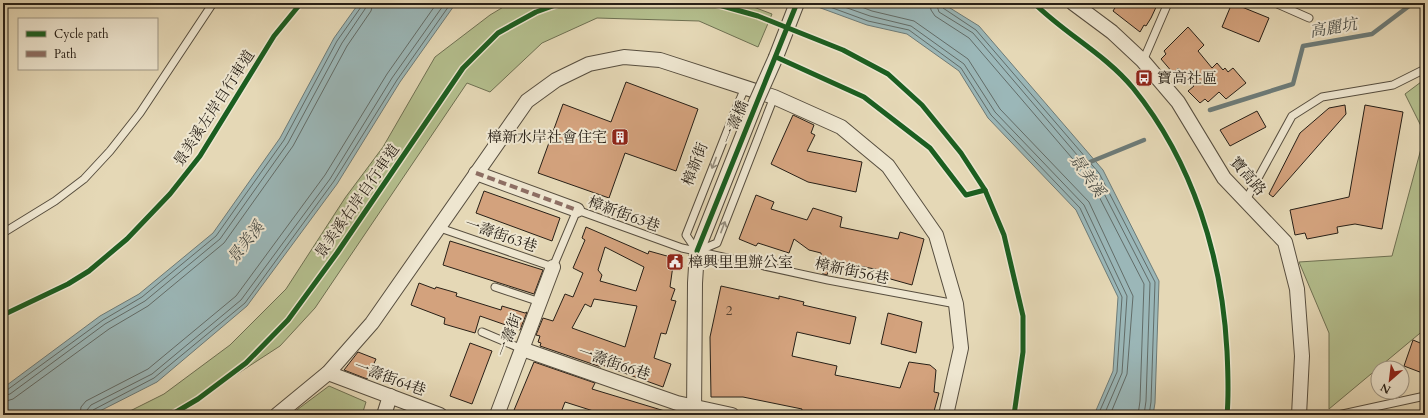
<svg xmlns="http://www.w3.org/2000/svg" width="1428" height="418" font-family="Cardo,'Noto Serif TC',serif">
	<style>
		.green { fill: #b4bf8e; stroke: #6e7052 }
		.water { fill: #9bb7b8; stroke: #6d7b78 }
		.lines { fill: none; stroke-linecap: round; stroke-linejoin: round }
		.shore { stroke: #626c68; stroke-width: 1 }
		.stream { stroke: #6d7b78; stroke-width: 4.5 }
		.building { fill: #d3a27d; stroke: #282017; fill-rule: evenodd }
		.lane-casing { stroke: #574e3f; stroke-width: 9 }
		.street-casing { stroke: #574e3f; stroke-width: 16 }
		.lane { stroke: #eee6d0; stroke-width: 7 }
		.street { stroke: #eee6d0; stroke-width: 14 }
		.street-bridge-casing { stroke: #574e3f; stroke-width: 16; stroke-linecap: butt }
		.street-bridge { stroke: #eee6d0; stroke-width: 14 }
		.quiet { stroke: #8d6e63; stroke-width: 4; stroke-dasharray: 8 4; stroke-linecap: butt }
		.cycleway-casing { stroke: #eee6d0; stroke-width: 8 }
		.cycleway { stroke: #1b5e20; stroke-width: 5 }
		.oneway { stroke: #958d7d }
		.labels { text-anchor: middle; stroke-width: 4; stroke-linejoin: round; paint-order: stroke }
		.number-label { font-size: 13px; fill: #534030 }
		.poi-label { font-size: 15px; fill: #282017; stroke: #eee6d0; text-anchor: start }
		.street-label { font-size: 15px; fill: #282017; stroke: #eee6d0 }
		.water-label { font-size: 16px; font-style: italic; fill: #4a4d47; stroke: #eee6d0 }
	</style>
	<rect width="100%" height="100%" fill="#e5d8b6"/>
	<filter id="stains"><feTurbulence type="fractalNoise" baseFrequency=".005" numOctaves="4"/><feColorMatrix values="0 0 0 0 .2 0 0 0 0 .09 0 0 0 0 .02 0 0 0 .5 -.17"/></filter>
	<radialGradient id="worn" r=".72"><stop offset=".6" stop-color="#630" stop-opacity="0"/><stop offset="1" stop-color="#630" stop-opacity=".3"/></radialGradient>
	<g class="green">
		<path d="M510,3H743L772,14L758,47L699,21L597,18L542,43L490,92L467,83L315,308L280,346L174,415H122L164,394L230,345L286,289L345,198L383,147L435,57L490,15Z"/>
		<path d="M1425,79V329L1329,409V333L1299,262L1392,256L1425,134L1405,94Z"/>
		<path d="M329,386L366,402L362,415H290Z"/>
	</g>
	<g class="water">
		<path d="M359,3H456L400,82L337,184L247,306L157,382L92,415H3V388L100,316L139,294L213,233L280,138L334,38Z"/>
		<path d="M807,3H942L979,26L1103,170L1159,281L1155,403L1153,415H1094L1113,371L1118,297L1076,210L988,118L959,71L907,34L867,25Z"/>
	</g>
	<g class="lines">
		<g class="shore">
			<path d="M819,3L868,21L909,30L961,68L991,115L1080,208L1122,297L1117,372L1098,415"/>
			<path d="M833,3L870,16L911,26L964,64L995,112L1084,205L1127,296L1122,373L1104,415"/>
			<path d="M851,3L872,11L914,21L968,59L1000,109L1089,202L1133,296L1127,374L1110,415"/>
			<path d="M930,3L931,10L935,16L969,38L1090,179L1144,284L1140,401L1138,415"/>
			<path d="M936,3L939,12L973,33L1095,176L1150,283L1146,401L1144,415"/>
			<path d="M941,3L943,8L976,30L1099,173L1155,282L1151,402L1149,415"/>
			<path d="M3,391L7,390L103,320L142,297L216,236L284,140L337,41L361,7L362,3"/>
			<path d="M3,396L10,394L105,324L145,301L220,239L288,143L342,43L365,9L367,3"/>
			<path d="M3,402L13,399L109,329L148,306L224,243L293,146L347,46L371,11L373,3"/>
			<path d="M80,415L81,407L86,401L148,369L236,296L325,175L387,74L437,3"/>
			<path d="M86,415L87,410L91,405L152,374L241,300L330,179L392,78L445,3"/>
			<path d="M91,415L93,410L154,378L245,303L334,181L397,80L451,3"/>
		</g>
		<g class="stream">
			<path d="M1210,110L1293,84L1303,46L1372,34L1413,3"/>
			<path d="M1090,162L1144,140"/>
		</g>
	</g>
	<g class="building">
		<path d="M1118,3H1158L1151,18L1146,26L1144,25L1140,32L1113,11Z"/>
		<path d="M1232,3L1269,18L1259,42L1222,27Z"/>
		<path d="M1188,27L1204,45L1198,51L1212,68L1217,63L1223,70L1225,68L1228,72L1233,68L1246,83L1226,99L1219,92L1208,102L1205,99L1200,103L1188,91L1194,86L1178,68L1173,73L1161,59L1166,54L1164,51Z"/>
		<path d="M626,82L698,109L676,171L625,153L609,198L538,173L563,104L611,122Z"/>
		<path d="M1345,105L1346,114L1273,197L1269,194L1300,133L1329,108Z"/>
		<path d="M1365,105L1403,112L1382,229L1355,224L1337,227L1338,233L1307,239L1305,233L1295,235L1290,210L1349,197Z"/>
		<path d="M1257,111L1266,127L1230,146L1220,130Z"/>
		<path d="M793,115L814,125L811,133L815,135L807,151L862,162L856,192L808,182L771,164Z"/>
		<path d="M484,191L560,218L552,241L476,213Z"/>
		<path d="M756,195L774,202L771,209L807,220L813,208L842,217L840,227L898,239L900,232L924,239L912,285L887,278L889,272L831,260L827,275L823,274L821,253L809,250L794,239L789,253L758,243L756,246L739,239Z"/>
		<path d="M586,227L648,254L649,251L674,258L670,287L675,289L671,300L676,301L666,334L661,333L654,358L671,364L663,387L602,365L601,367L540,346L541,343L538,342L540,336L536,335L543,318L553,321L565,294L573,297L583,273L573,268L585,240L582,238ZM605,247L644,267L636,291L600,281L602,275L598,270ZM594,299L637,306L625,347L572,328L585,304L591,307Z"/>
		<path d="M450,241L543,270L534,294L443,265Z"/>
		<path d="M419,283L435,289L436,287L457,293L456,296L501,310L502,306L525,313L527,312L520,330L480,316L475,333L444,324L445,318L411,305Z"/>
		<path d="M721,286L779,299V296L804,302L803,305L856,317L850,344L797,332L792,356L837,366L835,375L900,388L909,362L930,365L936,370L934,392L939,393L933,415H860L846,412V415H801L802,409L743,397H711L710,337Z"/>
		<path d="M888,313L922,322L916,353L881,344Z"/>
		<path d="M1413,340L1425,345V374L1404,366Z"/>
		<path d="M470,343L492,351L472,404L450,396Z"/>
		<path d="M358,352L376,359L367,379L344,370Z"/>
		<path d="M534,362L595,383L592,389L668,412V415H606L565,402L560,415H512Z"/>
	</g>
	<g class="lines">
		<defs>
			<g id="lane">
				<path d="M1275,3L1309,18"/>
				<path d="M1143,61L1168,3"/>
				<path d="M1246,200L1292,116L1322,97L1393,85L1425,69"/>
				<path d="M440,228L553,267L577,210L682,248L828,280L956,304"/>
				<path d="M3,233L55,201L84,179L110,151L140,113L213,3"/>
				<path d="M697,251L686,235L737,106L745,88"/>
				<path d="M698,251L717,243L774,97"/>
				<path d="M495,287L540,302"/>
				<path d="M482,332L522,349"/>
				<path d="M1338,415L1425,396"/>
			</g>
			<g id="street">
				<path d="M1073,3L1112,32L1143,61L1178,102L1224,178L1285,242L1297,289L1302,356L1299,415"/>
				<path d="M776,57L797,3"/>
				<path d="M476,173L577,210"/>
				<path d="M522,349L677,403L732,415"/>
				<path d="M328,373L440,415"/>
				<path d="M277,415L328,373L372,323L527,101L556,80L589,64L624,57L660,60L774,97L841,127L888,166L936,235L956,304L961,348L946,415"/>
				<path d="M384,415L390,396"/>
				<path d="M497,415L553,267"/>
				<path d="M694,415L695,283L697,251L756,102"/>
			</g>
		</defs>
		<use href="#lane" class="lane-casing"/>
		<use href="#street" class="street-casing"/>
		<use href="#lane" class="lane"/>
		<use href="#street" class="street"/>
		<defs>
			<path id="street-bridge" d="M756,102L776,57"/>
		</defs>
		<use href="#street-bridge" class="street-bridge-casing"/>
		<use href="#street-bridge" class="street-bridge"/>
		<path class="quiet" d="M476,173L577,210"/>
		<defs>
			<g id="cycleway">
				<path d="M712,3L758,16L843,50L888,74L922,105L961,153L985,190L1004,235L1023,316V352L1014,415"/>
				<path d="M1034,3C1065,34 1105,54 1133,88C1193,162 1222,257 1227,351C1228,372 1229,394 1227,415"/>
				<path d="M776,57L864,97L930,148L966,195L985,190"/>
				<path d="M697,251L797,3"/>
				<path d="M3,315L68,284L89,271L127,239L170,194L200,156L274,36L301,3"/>
				<path d="M171,415L198,399L246,363L288,320L337,253L463,68L498,33L536,12L561,3"/>
			</g>
		</defs>
		<use href="#cycleway" class="cycleway-casing"/>
		<use href="#cycleway" class="cycleway"/>
	</g>
	<defs><path id="oneway-shaft" d="M-6 0H5M1.5-3L5.5 0L1.5 3" fill="none" stroke-width="1.6" stroke-linecap="round" stroke-linejoin="round"/></defs>
	<g class="oneway">
		<use href="#oneway-shaft" transform="translate(714 163) rotate(111)"/>
		<use href="#oneway-shaft" transform="translate(723 227) rotate(-69)"/>
	</g>
	<defs>
		<symbol id="bus-square" viewBox="-11 -11 22 22"><rect x="-9" y="-9" width="18" height="18" rx="4" fill="#8f2418" stroke="#eee6d0"/><path d="M-5-6H5V4H4V6H2V4H-2V6H-4V4H-5ZM-3.5-4V0h7V-4ZM-3.5 1.2v1.5H-2V1.2ZM2 1.2v1.5H3.5V1.2Z" fill="#fff"/></symbol>
		<symbol id="building-square" viewBox="-11 -11 22 22"><rect x="-9" y="-9" width="18" height="18" rx="4" fill="#8f2418" stroke="#eee6d0"/><path d="M-4-6H4V6H1V3H-1V6H-4ZM-2.5-4.3h1.7v1.8h-1.7ZM.8-4.3h1.7v1.8H.8ZM-2.5-1h1.7V.8h-1.7ZM.8-1h1.7V.8H.8Z" fill="#fff"/></symbol>
		<symbol id="civic-square" viewBox="-11 -11 22 22"><rect x="-9" y="-9" width="18" height="18" rx="4" fill="#8f2418" stroke="#eee6d0"/><path d="M-.6-6.5H3V-4.5H.6V-3L4-1V1h2V6H-6V1h2V-1L-.6-3ZM-1.2 2.5V6h2.4V2.5Z" fill="#fff"/></symbol>
	</defs>
	<g fill-rule="evenodd">
		<use href="#bus-square" x="1134" y="68" width="20" height="20"/>
		<use href="#building-square" x="610" y="127" width="20" height="20"/>
		<use href="#civic-square" x="665" y="252" width="20" height="20"/>
	</g>
	<g class="labels">
		<g class="number-label">
			<text x="729" y="315">2</text>
		</g>
		<g class="poi-label">
			<text x="1157" y="83">寶高社區</text>
			<text x="607" y="142" text-anchor="end">樟新水岸社會住宅</text>
			<text x="688" y="267">樟興里里辦公室</text>
		</g>
		<g class="street-label">
			<text transform="translate(214 108) rotate(-57)" y="5">景美溪左岸自行車道</text>
			<text transform="translate(735 122) rotate(-68)" y="5">一壽橋</text>
			<text transform="translate(695 164) rotate(-69)" y="5">樟新街</text>
			<text transform="translate(1248 176) rotate(49)" y="5">寶高路</text>
			<text transform="translate(357 201) rotate(-55)" y="5">景美溪右岸自行車道</text>
			<text transform="translate(624 214) rotate(20)" y="5">樟新街63巷</text>
			<text transform="translate(501 235) rotate(19)" y="5">一壽街63巷</text>
			<text transform="translate(852 271) rotate(12)" y="5">樟新街56巷</text>
			<text transform="translate(509 335) rotate(-69)" y="5">一壽街</text>
			<text transform="translate(614 363) rotate(19)" y="5">一壽街66巷</text>
			<text transform="translate(390 378) rotate(20)" y="5">一壽街64巷</text>
		</g>
		<g class="water-label">
			<text transform="translate(1333 27) rotate(-10)" y="6">高麗坑</text>
			<text transform="translate(1088 175) rotate(55)" y="6">景美溪</text>
			<text transform="translate(245 242) rotate(-52)" y="6">景美溪</text>
		</g>
	</g>
	<rect width="1428" height="418" fill="none" stroke="#e5d8b6" stroke-width="16"/>
	<rect x="4" y="4" width="1420" height="410" fill="none" stroke="#282017" stroke-width="2"/>
	<rect x="8" y="8" width="1412" height="402" fill="none" stroke="#282017"/>
	<rect x="18" y="18" width="140" height="52" fill="#eee6d0" stroke="#9f9786"/>
	<rect x="26" y="31" width="20" height="6" fill="#1b5e20" stroke="#9f9786"/>
	<text x="54" y="38" font-size="12" fill="#282017">Cycle path</text>
	<rect x="26" y="51" width="20" height="6" fill="#8d6e63" stroke="#9f9786"/>
	<text x="54" y="58" font-size="12" fill="#282017">Path</text>
	<g transform="translate(1390 380) rotate(208)"><circle r="19" fill="#eee6d0" stroke="#9f9786"/>
	<path d="M0-3L7 15L0 10L-7 15Z" fill="#8f2418"/>
	<text y="-6" font-size="11" font-weight="bold" text-anchor="middle" fill="#282017">N</text>
	</g>
	<rect width="100%" height="100%" filter="url(#stains)"/>
	<rect width="100%" height="100%" fill="url(#worn)"/>
</svg>
